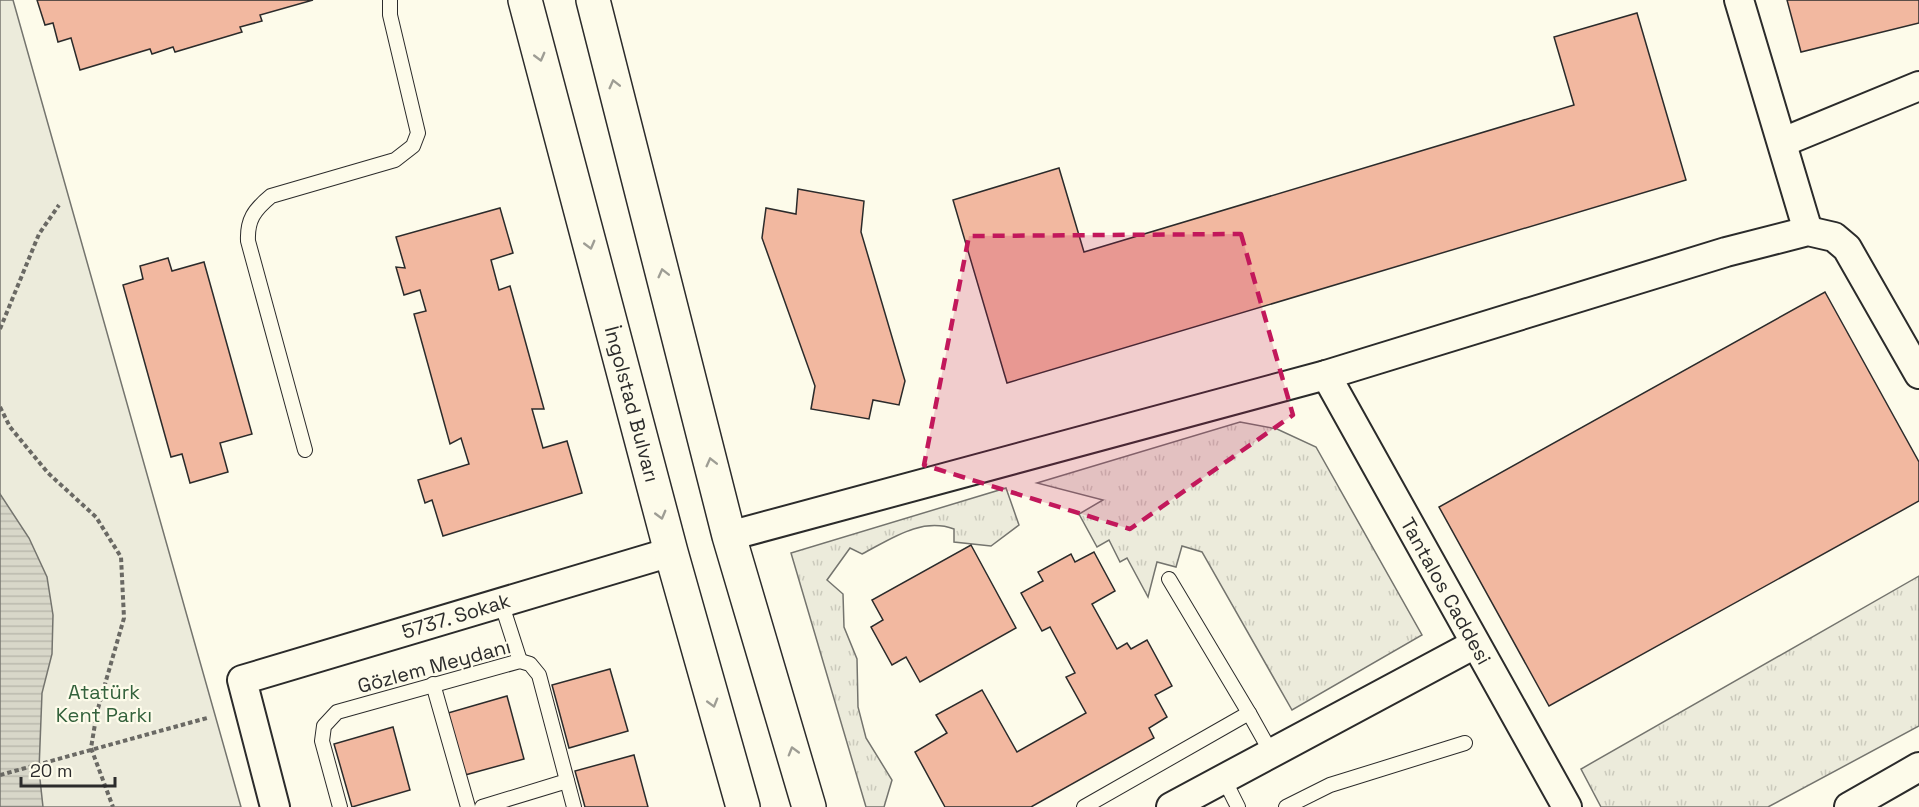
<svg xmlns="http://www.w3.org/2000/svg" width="1919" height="807" font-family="'Space Grotesk',sans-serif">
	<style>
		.grass { fill: url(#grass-tufts); stroke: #74746e; stroke-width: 1.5 }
		.park { fill: #ecebdb; stroke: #74746e; stroke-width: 1.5 }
		.water { fill: url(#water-rules); stroke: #74746e; stroke-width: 1.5 }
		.building { fill: #f2b8a0; stroke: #2b2b2b; stroke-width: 1.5 }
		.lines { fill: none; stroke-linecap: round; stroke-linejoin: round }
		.lane-casing { stroke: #2b2b2b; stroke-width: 16 }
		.street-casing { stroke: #2b2b2b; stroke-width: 32 }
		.primary-casing { stroke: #2b2b2b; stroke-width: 36 }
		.path { stroke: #6a6964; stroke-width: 4; stroke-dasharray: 4.5 3; stroke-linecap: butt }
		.lane { stroke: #fdfbea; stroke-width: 14 }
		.street { stroke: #fdfbea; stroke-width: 28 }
		.primary { stroke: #fdfbea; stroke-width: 33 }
		.oneway { stroke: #9e9d94 }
		.marked { fill: #c2185b; fill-opacity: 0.2; stroke: #c2185b; stroke-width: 4.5; stroke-dasharray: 12 8; stroke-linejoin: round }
		.labels { text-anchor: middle; stroke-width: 4.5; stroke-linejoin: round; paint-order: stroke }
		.street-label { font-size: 20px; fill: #2b2b2b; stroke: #fdfbea }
		.park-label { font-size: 20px; fill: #34623c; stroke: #fdfbea }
	</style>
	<defs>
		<pattern id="grass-tufts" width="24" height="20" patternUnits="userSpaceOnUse" patternTransform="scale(1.5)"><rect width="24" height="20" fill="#ecebdb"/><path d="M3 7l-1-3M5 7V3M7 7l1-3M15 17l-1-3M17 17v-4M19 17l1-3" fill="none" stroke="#cbcabc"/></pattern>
		<pattern id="water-rules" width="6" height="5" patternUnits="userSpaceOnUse" patternTransform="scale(1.5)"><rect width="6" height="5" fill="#d8d7c9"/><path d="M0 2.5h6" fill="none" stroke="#bab9ad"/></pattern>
	</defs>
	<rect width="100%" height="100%" fill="#fdfbea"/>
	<g class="grass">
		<path d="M1240,422L1277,429L1316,447L1422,635L1292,710L1202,552L1182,546L1176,567L1157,562L1148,597L1127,558L1120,562L1109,540L1097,547L1079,514L1103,500L1037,483Z"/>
		<path d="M1006,488L1019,525L991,546L954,542V529C921,517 891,539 862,554L850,548L827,580L843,594L844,627L857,659L858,707L866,738L892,780L884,807H866L791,553Z"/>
		<path d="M1919,576V726L1768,807H1601L1581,769Z"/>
	</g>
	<path class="park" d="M0,0H13L241,807H0Z"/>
	<path class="water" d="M0,494L29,538L47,577L53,615L52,654L42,693L39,770L43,807H0Z"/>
	<g class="building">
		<path d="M37,0H313L260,15L262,21L240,27L242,32L175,52L173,47L152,54L150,49L80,70L71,38L58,42L53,23L45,25Z"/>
		<path d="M1787,0H1919V23L1801,52Z"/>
		<path d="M1637,13L1686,180L1007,383L953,200L1059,168L1084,252L1574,105L1554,37Z"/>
		<path d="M798,189L864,201L861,232L905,381L899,405L873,400L869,419L811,409L815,386L762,238L766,208L796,214Z"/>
		<path d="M500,208L513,253L491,260L499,290L510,286L544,409H532L543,448L567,441L582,493L443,536L432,500L425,503L418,480L469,464L461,438L450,444L414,314L426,311L420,290L404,295L396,267L405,268L396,237Z"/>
		<path d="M168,258L172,271L204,262L252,434L220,443L228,472L190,483L182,454L171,457L123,285L143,279L140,266Z"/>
		<path d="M1825,292L1919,462V501L1549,706L1439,507Z"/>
		<path d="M971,545L1016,628L920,682L906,657L892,665L871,627L883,620L872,600Z"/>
		<path d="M1094,552L1115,591L1092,604L1117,649L1127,643L1131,649L1147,640L1172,686L1155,695L1167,717L1149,728L1154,738L1031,807H945L915,752L947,733L936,715L982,690L1017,752L1086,713L1066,677L1075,673L1050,627L1042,631L1021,593L1043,581L1038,572L1071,554L1075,562Z"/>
		<path d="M610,669L628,731L569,748L552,685Z"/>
		<path d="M507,696L524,759L465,775L448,713Z"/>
		<path d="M393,727L410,790L352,807L334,744Z"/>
		<path d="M634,755L648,807H585L575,771Z"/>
	</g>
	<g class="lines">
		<defs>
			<g id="lane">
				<path d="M305,450L248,241C247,220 254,210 271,196L395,160L413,146L418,133L390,15V0"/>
				<path d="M501,602L520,661"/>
				<path d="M433,684L468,807"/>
				<path d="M1249,713L1272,754"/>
				<path d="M1224,779L1238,807"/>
				<path d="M340,807L322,741L324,726L337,712L520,661L530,664L539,675L574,807"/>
				<path d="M482,807L567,781"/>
				<path d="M1084,807L1249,713L1169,579"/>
				<path d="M1286,807L1330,785L1465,743"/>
			</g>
			<g id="street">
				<path d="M1739,0L1808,231"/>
				<path d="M1783,142L1919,86"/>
				<path d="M1326,375L1567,807"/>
				<path d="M729,536L1326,375L1726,252L1808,231L1834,237L1847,248L1919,374"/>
				<path d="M275,807L242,680L671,552"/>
				<path d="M1171,807L1475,644"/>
				<path d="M1849,807L1919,767"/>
			</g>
			<g id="primary">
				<path d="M525,0L671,552L743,807"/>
				<path d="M593,0L729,536L809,807"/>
			</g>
		</defs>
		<use href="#lane" class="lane-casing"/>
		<use href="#street" class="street-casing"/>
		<use href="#primary" class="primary-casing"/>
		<g class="path">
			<path d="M0,329L39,234L59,205"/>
			<path d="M0,407L10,427L48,473L96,517L121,557L124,618L97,712L91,748L113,807"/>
			<path d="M0,775L207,718"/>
		</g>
		<use href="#lane" class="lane"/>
		<use href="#street" class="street"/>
		<use href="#primary" class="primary"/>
	</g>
	<defs><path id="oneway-chevron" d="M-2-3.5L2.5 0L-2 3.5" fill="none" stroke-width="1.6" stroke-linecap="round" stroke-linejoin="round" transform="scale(1.5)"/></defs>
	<g class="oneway">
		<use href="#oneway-chevron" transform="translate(540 57) rotate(75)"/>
		<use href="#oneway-chevron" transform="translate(614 84) rotate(-104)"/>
		<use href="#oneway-chevron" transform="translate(590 245) rotate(75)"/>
		<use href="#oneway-chevron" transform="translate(663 273) rotate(-104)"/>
		<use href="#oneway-chevron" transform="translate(711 462) rotate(-104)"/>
		<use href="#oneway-chevron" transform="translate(661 515) rotate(75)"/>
		<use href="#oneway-chevron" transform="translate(713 703) rotate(74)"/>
		<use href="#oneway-chevron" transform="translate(793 751) rotate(-106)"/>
	</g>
	<path class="marked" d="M1241,234L1293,415L1130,529L924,465L969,236Z"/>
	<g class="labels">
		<g class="street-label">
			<text transform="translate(632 404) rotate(75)" y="7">İngolstad Bulvarı</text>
			<text transform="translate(1446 591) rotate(61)" y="7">Tantalos Caddesi</text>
			<text transform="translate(456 616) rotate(-17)" y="7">5737. Sokak</text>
			<text transform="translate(434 666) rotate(-15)" y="7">Gözlem Meydanı</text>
		</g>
		<g class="park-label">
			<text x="104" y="699">Atatürk<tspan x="104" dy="23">Kent Parkı</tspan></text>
		</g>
	</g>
	<path d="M21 777v9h94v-9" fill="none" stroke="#2b2b2b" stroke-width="3"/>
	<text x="30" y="777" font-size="18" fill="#2b2b2b" stroke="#fdfbea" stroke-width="4.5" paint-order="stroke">20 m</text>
</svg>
